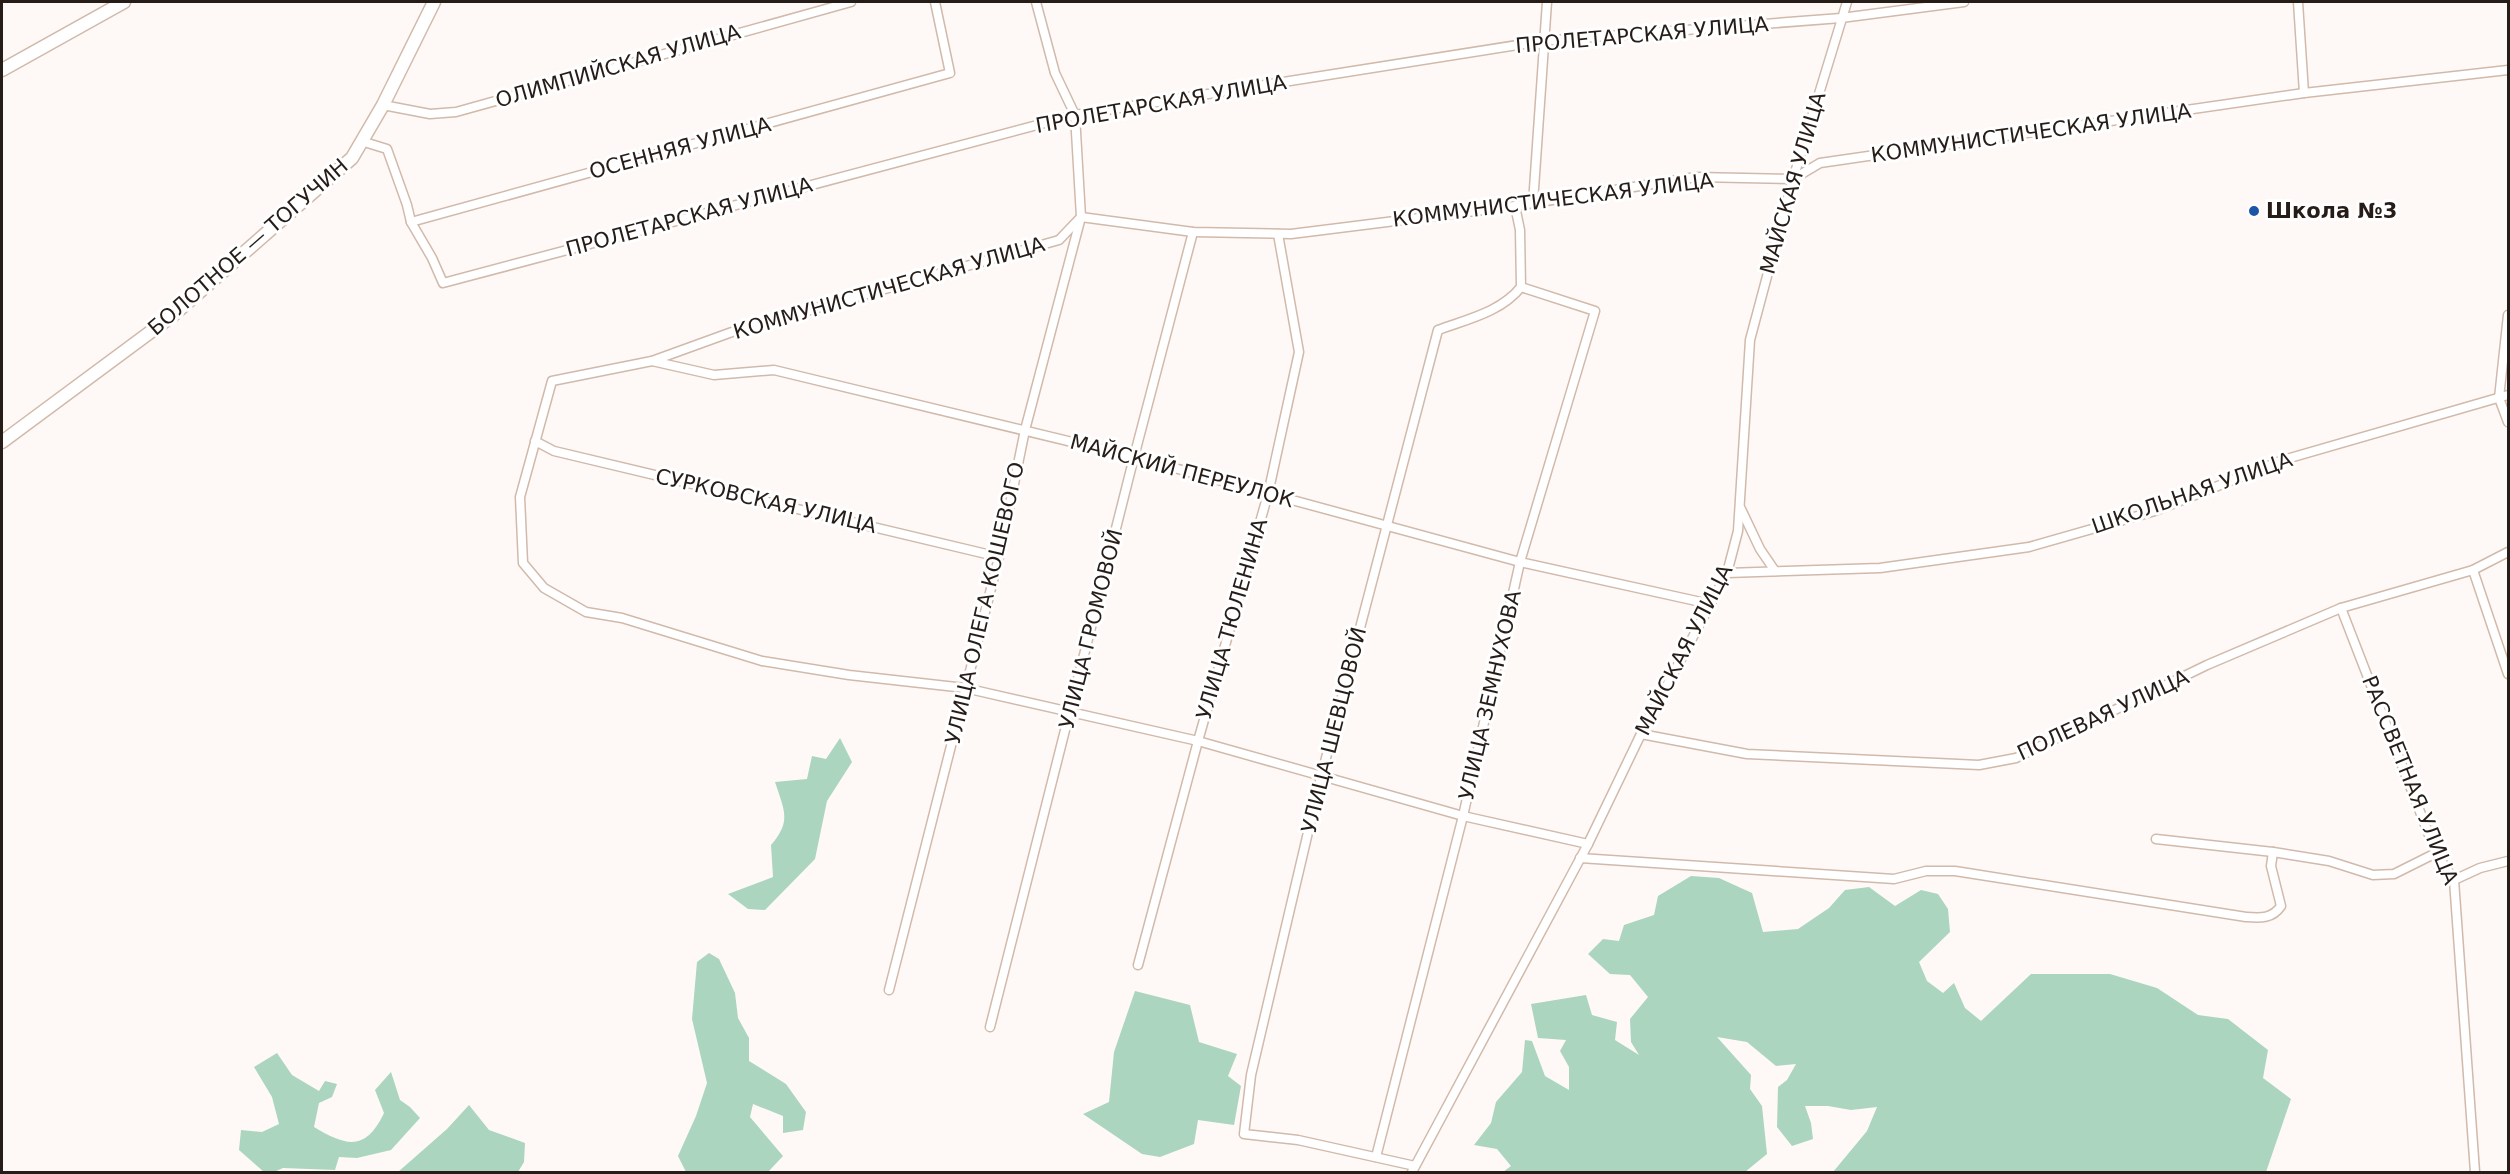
<svg xmlns="http://www.w3.org/2000/svg" width="2510" height="1174" font-family="'DejaVu Sans',sans-serif">
	<style>
		.forest { fill: #abd5be }
		.lines { fill: none; stroke-linecap: round; stroke-linejoin: round }
		.street-casing { stroke: #d1baab; stroke-width: 11 }
		.secondary-casing { stroke: #d1baab; stroke-width: 15 }
		.street { stroke: #fff; stroke-width: 8 }
		.secondary { stroke: #fff; stroke-width: 12 }
		.poi-dot { fill: #1c54a6; stroke: #fff; stroke-width: 2 }
		.labels { text-anchor: middle; stroke-width: 6; stroke-linejoin: round; paint-order: stroke }
		.street-label { font-size: 21px; fill: #261d18; stroke: #fff }
		.poi-label { font-size: 21px; font-weight: bold; fill: #261d18; stroke: #fff; text-anchor: start }
	</style>
	<rect width="100%" height="100%" fill="#fef9f6"/>
	<g class="forest">
		<path d="M840,738L852,762L827,801L815,859L765,910L748,909L728,894L773,877L771,845C792,821 784,810 775,782L807,779L812,756L826,759Z"/>
		<path d="M1691,876L1719,878L1752,893L1763,932L1798,929L1829,908L1845,890L1869,887L1895,906L1921,890L1938,894L1948,909L1950,932L1919,962L1927,981L1943,993L1954,983L1965,1008L1981,1021L2031,974H2110L2157,988L2198,1015L2228,1019L2268,1050L2263,1078L2291,1099L2266,1172H1833L1867,1131L1877,1107L1851,1110L1828,1106H1805L1811,1123L1813,1139L1792,1146L1777,1127L1778,1087L1787,1080L1796,1064L1776,1066L1747,1042L1717,1037L1751,1075L1750,1089L1762,1106L1767,1154L1745,1172H1503L1511,1166L1497,1149L1474,1145L1491,1123L1496,1102L1522,1072L1525,1040L1532,1041L1545,1076L1569,1090V1067L1560,1051L1566,1040L1538,1038L1531,1004L1586,995L1592,1015L1617,1022L1615,1040L1639,1055L1631,1042L1630,1019L1648,997L1630,975L1610,974L1588,954L1603,939L1619,941L1624,925L1654,915L1658,896Z"/>
		<path d="M709,953L719,959L735,993L738,1018L749,1038V1061L786,1084L806,1112L803,1130L783,1133V1116L753,1104L750,1117L783,1156L768,1172H686L678,1156L696,1116L707,1083L692,1019L697,962Z"/>
		<path d="M1135,991L1190,1005L1199,1042L1237,1054L1228,1076L1241,1086L1234,1125L1198,1120L1194,1144L1160,1157L1142,1154L1083,1114L1109,1102L1114,1052Z"/>
		<path d="M277,1053L292,1075L319,1091L325,1081L337,1084L332,1097L319,1103L314,1127C347,1147 366,1151 384,1113L375,1090L391,1072L400,1100L410,1107L420,1118L391,1150L357,1158L339,1157L335,1170L283,1168L274,1172H264L239,1150L241,1130L262,1132L279,1124L272,1097L254,1067Z"/>
		<path d="M469,1105L489,1130L525,1143L524,1162L518,1172H398L447,1129Z"/>
	</g>
	<g class="lines">
		<defs>
			<g id="street">
				<path d="M2298,2L2304,93"/>
				<path d="M383,105L430,114L456,112L851,2"/>
				<path d="M361,141L387,149L407,205L411,222L432,258L443,283L1075,115L1543,41L1841,18L1964,2"/>
				<path d="M1533,203L1547,2"/>
				<path d="M411,222L950,73L935,2"/>
				<path d="M2508,315L2499,398L2508,422"/>
				<path d="M652,361L714,375L774,370L1134,457L1520,562L1710,604"/>
				<path d="M535,441L554,451L999,557"/>
				<path d="M1741,509L1760,549L1775,571"/>
				<path d="M2473,570L2508,674"/>
				<path d="M1727,573L1880,568L2029,547L2155,511L2283,460L2508,395"/>
				<path d="M2341,608L2436,853L2454,880L2475,1172"/>
				<path d="M1641,734L1747,754L1979,765L2016,758L2207,665L2341,608L2473,570L2508,552"/>
				<path d="M2156,839L2273,852L2329,861L2373,875L2394,874L2436,853"/>
				<path d="M1588,844L1463,816L1198,741L965,688L849,675L762,661L622,618L586,612L544,588L523,563L520,497L552,381L652,361L732,332L1059,240L1081,217L1193,232L1291,234L1515,206L1696,177L1793,179L1820,163L2304,93L2508,70"/>
				<path d="M1580,858L1894,879L1926,871H1955L2246,917C2261,918 2272,919 2281,906L2271,866L2273,852"/>
				<path d="M2454,880L2480,868L2508,861"/>
				<path d="M1138,965L1198,741L1268,494L1299,352L1278,234"/>
				<path d="M889,990L999,557L1025,430L1081,217L1075,115L1055,73L1036,2"/>
				<path d="M990,1027L1134,457L1193,232"/>
				<path d="M1376,1157L1463,816L1520,562L1595,311L1521,287"/>
				<path d="M1415,1166L1298,1140L1244,1134L1251,1075L1321,777L1438,330C1468,319 1501,312 1521,287L1520,230L1515,206"/>
				<path d="M1412,1172L1588,844L1641,734L1727,573L1738,531L1750,340L1793,179L1847,2"/>
			</g>
			<g id="secondary">
				<path d="M2,70L124,2"/>
				<path d="M2,442L172,316L352,158L383,105L434,2"/>
			</g>
		</defs>
		<use href="#street" class="street-casing"/>
		<use href="#secondary" class="secondary-casing"/>
		<use href="#street" class="street"/>
		<use href="#secondary" class="secondary"/>
	</g>
	<circle class="poi-dot" cx="2254" cy="211" r="6"/>
	<g class="labels">
		<g class="street-label">
			<text transform="translate(1642 35) rotate(-5)" y="7">ПРОЛЕТАРСКАЯ УЛИЦА</text>
			<text transform="translate(618 66) rotate(-16)" y="7">ОЛИМПИЙСКАЯ УЛИЦА</text>
			<text transform="translate(1161 104) rotate(-10)" y="7">ПРОЛЕТАРСКАЯ УЛИЦА</text>
			<text transform="translate(2031 133) rotate(-8)" y="7">КОММУНИСТИЧЕСКАЯ УЛИЦА</text>
			<text transform="translate(680 148) rotate(-15)" y="7">ОСЕННЯЯ УЛИЦА</text>
			<text transform="translate(1793 183) rotate(-74)" y="7">МАЙСКАЯ УЛИЦА</text>
			<text transform="translate(1553 200) rotate(-7)" y="7">КОММУНИСТИЧЕСКАЯ УЛИЦА</text>
			<text transform="translate(689 217) rotate(-15)" y="7">ПРОЛЕТАРСКАЯ УЛИЦА</text>
			<text transform="translate(248 247) rotate(-41)" y="7">БОЛОТНОЕ — ТОГУЧИН</text>
			<text transform="translate(889 288) rotate(-16)" y="7">КОММУНИСТИЧЕСКАЯ УЛИЦА</text>
			<text transform="translate(1182 471) rotate(15)" y="7">МАЙСКИЙ ПЕРЕУЛОК</text>
			<text transform="translate(2192 493) rotate(-19)" y="7">ШКОЛЬНАЯ УЛИЦА</text>
			<text transform="translate(766 501) rotate(13)" y="7">СУРКОВСКАЯ УЛИЦА</text>
			<text transform="translate(985 603) rotate(-77)" y="7">УЛИЦА ОЛЕГА КОШЕВОГО</text>
			<text transform="translate(1232 619) rotate(-74)" y="7">УЛИЦА ТЮЛЕНИНА</text>
			<text transform="translate(1091 629) rotate(-76)" y="7">УЛИЦА ГРОМОВОЙ</text>
			<text transform="translate(1684 650) rotate(-63)" y="7">МАЙСКАЯ УЛИЦА</text>
			<text transform="translate(1490 695) rotate(-77)" y="7">УЛИЦА ЗЕМНУХОВА</text>
			<text transform="translate(2103 715) rotate(-25)" y="7">ПОЛЕВАЯ УЛИЦА</text>
			<text transform="translate(1334 730) rotate(-76)" y="7">УЛИЦА ШЕВЦОВОЙ</text>
			<text transform="translate(2410 780) rotate(68)" y="7">РАССВЕТНАЯ УЛИЦА</text>
		</g>
		<g class="poi-label">
			<text x="2266" y="218">Школа №3</text>
		</g>
	</g>
	<rect width="2510" height="1174" fill="none" stroke="#261d18" stroke-width="6"/>
</svg>
